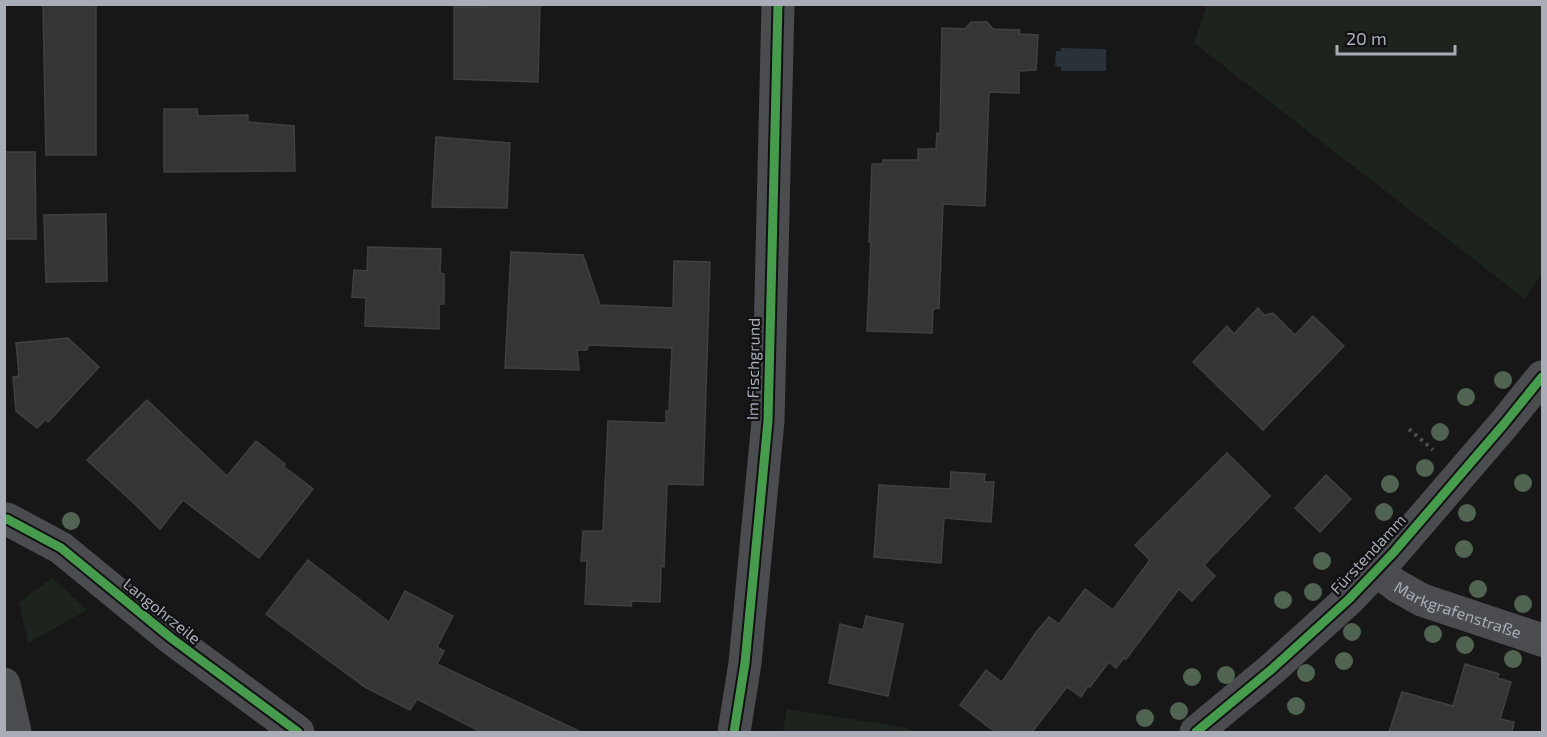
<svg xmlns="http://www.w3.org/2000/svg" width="1547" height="737" font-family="'Exo 2',sans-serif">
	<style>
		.green { fill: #1d241e }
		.water { fill: #2a3239 }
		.building { fill: #353536; stroke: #3f4043; stroke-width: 1.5 }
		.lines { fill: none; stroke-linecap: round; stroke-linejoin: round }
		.path { stroke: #4d4e52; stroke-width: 4; stroke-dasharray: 3 4.5; stroke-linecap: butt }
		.minor { stroke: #4b4c50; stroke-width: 33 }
		.cycleway-casing { stroke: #111113; stroke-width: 13 }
		.cycleway { stroke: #469c4c; stroke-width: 9 }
		.tree { fill: #506451 }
		.labels { text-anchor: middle; stroke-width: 4.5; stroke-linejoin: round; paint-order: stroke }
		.street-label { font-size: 16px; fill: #a8adb8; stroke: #111113 }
	</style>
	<rect width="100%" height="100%" fill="#171717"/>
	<g class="green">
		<path d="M1207,5H1542V273L1525,299L1194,43Z"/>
		<path d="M52,578L87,610L28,643L19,603Z"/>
		<path d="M787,709L908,728L913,732H783Z"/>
	</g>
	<path class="water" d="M1061,48L1106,49V71H1061V67L1055,66L1056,51H1061Z"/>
	<g class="building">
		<path d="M43,4H96V155H46Z"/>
		<path d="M485,4H540L538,82L454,79V7H485Z"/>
		<path d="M971,22H987L993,29L1020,30L1019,34L1038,35L1036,70L1019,71V93L989,92L985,206L943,204L939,308L933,309L932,333L867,331L871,242H869L872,164H883V160H918V149H936L937,133L940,134L942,28L965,29Z"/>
		<path d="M164,109H197L198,116L248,115V122L294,126L295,171L164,172Z"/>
		<path d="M436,137L510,143L507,208L432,207Z"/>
		<path d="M4,152H35L36,239H4Z"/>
		<path d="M106,214L107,281L46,282L44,215Z"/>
		<path d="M368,247L441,249L440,273L444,274V304H439V329L365,326L366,298L352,297L354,270L367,271Z"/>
		<path d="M511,252L583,255L600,305L673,308L674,261L710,262L703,485L667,484L664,567L661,566L660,602L632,601L631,606L585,604L587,561H581L583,531H603L608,421L666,423V411H669L672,348L588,345L587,350H577L579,370L505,368Z"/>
		<path d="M1258,308L1264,315L1273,313L1295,335L1313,316L1344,346L1263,430L1193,362L1227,326L1234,334Z"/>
		<path d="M68,338L99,367L48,422L46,419L37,428L16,411L13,377L19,376L16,343Z"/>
		<path d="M147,400L227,476L256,441L285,464L283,466L313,489L259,558L183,500L160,529L137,506L87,460Z"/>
		<path d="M1227,453L1270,496L1204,565L1215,576L1192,601L1179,589L1126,659L1124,658L1116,668L1109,662L1090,687L1088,686L1081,697L1067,687L1032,732H995L960,705L986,670L1002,682L1037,631L1049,617L1059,624L1085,589L1113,610L1150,560L1135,545Z"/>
		<path d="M951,472L985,474L984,482H994L991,522L944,518L941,563L874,557L879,485L950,489Z"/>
		<path d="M1326,475L1351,499L1320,532L1295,508Z"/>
		<path d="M308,560L389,622L405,591L453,616L437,647L444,651L437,664L581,732H481L417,699L410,710L365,687L266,614Z"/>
		<path d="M866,616L903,624L888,696L829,683L840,624L863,630Z"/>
		<path d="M1465,664L1499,674L1497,678L1511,682L1500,719L1514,722L1512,732H1389L1402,692L1453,706Z"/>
	</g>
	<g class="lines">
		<path class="path" d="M1409,429L1433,450"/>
		<g class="minor">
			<path d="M4,519H7L61,548L171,638L298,732"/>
			<path id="s1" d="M1376,570L1397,586L1422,600L1542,640"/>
			<path d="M4,684L15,732"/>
			<path d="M734,732L745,663L768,421L778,4"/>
			<path d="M1196,732L1272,669L1349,599L1393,553L1504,424L1542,377"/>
		</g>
		<defs>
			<g id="cycleway">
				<path d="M4,519H7L61,548L171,638L298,732"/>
				<path d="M734,732L745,663L768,421L778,4"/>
				<path d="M1196,732L1272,669L1349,599L1393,553L1504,424L1542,377"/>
			</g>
		</defs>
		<use href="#cycleway" class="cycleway-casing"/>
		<use href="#cycleway" class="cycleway"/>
	</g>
	<g class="tree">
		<circle cx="1503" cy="380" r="9"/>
		<circle cx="1466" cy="397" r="9"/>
		<circle cx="1440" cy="432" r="9"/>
		<circle cx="1425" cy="468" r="9"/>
		<circle cx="1523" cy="483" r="9"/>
		<circle cx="1390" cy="484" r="9"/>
		<circle cx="1384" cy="512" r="9"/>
		<circle cx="1467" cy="513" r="9"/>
		<circle cx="71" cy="521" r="9"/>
		<circle cx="1464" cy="549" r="9"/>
		<circle cx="1322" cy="561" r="9"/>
		<circle cx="1478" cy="589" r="9"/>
		<circle cx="1313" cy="592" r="9"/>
		<circle cx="1283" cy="600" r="9"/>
		<circle cx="1523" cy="604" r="9"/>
		<circle cx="1352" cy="632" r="9"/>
		<circle cx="1433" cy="634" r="9"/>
		<circle cx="1465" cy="645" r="9"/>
		<circle cx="1513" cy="659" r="9"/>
		<circle cx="1344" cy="661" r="9"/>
		<circle cx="1306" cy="673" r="9"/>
		<circle cx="1226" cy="675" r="9"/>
		<circle cx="1192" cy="677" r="9"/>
		<circle cx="1296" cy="706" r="9"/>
		<circle cx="1179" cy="711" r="9"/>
		<circle cx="1145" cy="718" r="9"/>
	</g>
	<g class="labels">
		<g class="street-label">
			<text transform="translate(753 369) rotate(-89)" y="6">Im Fischgrund</text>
			<text transform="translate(1368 554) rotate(-47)" y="6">Fürstendamm</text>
			<text dy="6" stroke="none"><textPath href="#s1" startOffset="92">Markgrafenstraße</textPath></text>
			<text transform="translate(162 611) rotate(39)" y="6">Langohrzeile</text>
		</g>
	</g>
	<rect width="1547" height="737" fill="none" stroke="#a8adb8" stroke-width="12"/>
	<path d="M1337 45v9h118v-9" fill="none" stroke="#a8adb8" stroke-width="3"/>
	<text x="1346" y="45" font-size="18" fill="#a8adb8" stroke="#111113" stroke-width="4.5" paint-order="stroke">20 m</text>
</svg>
